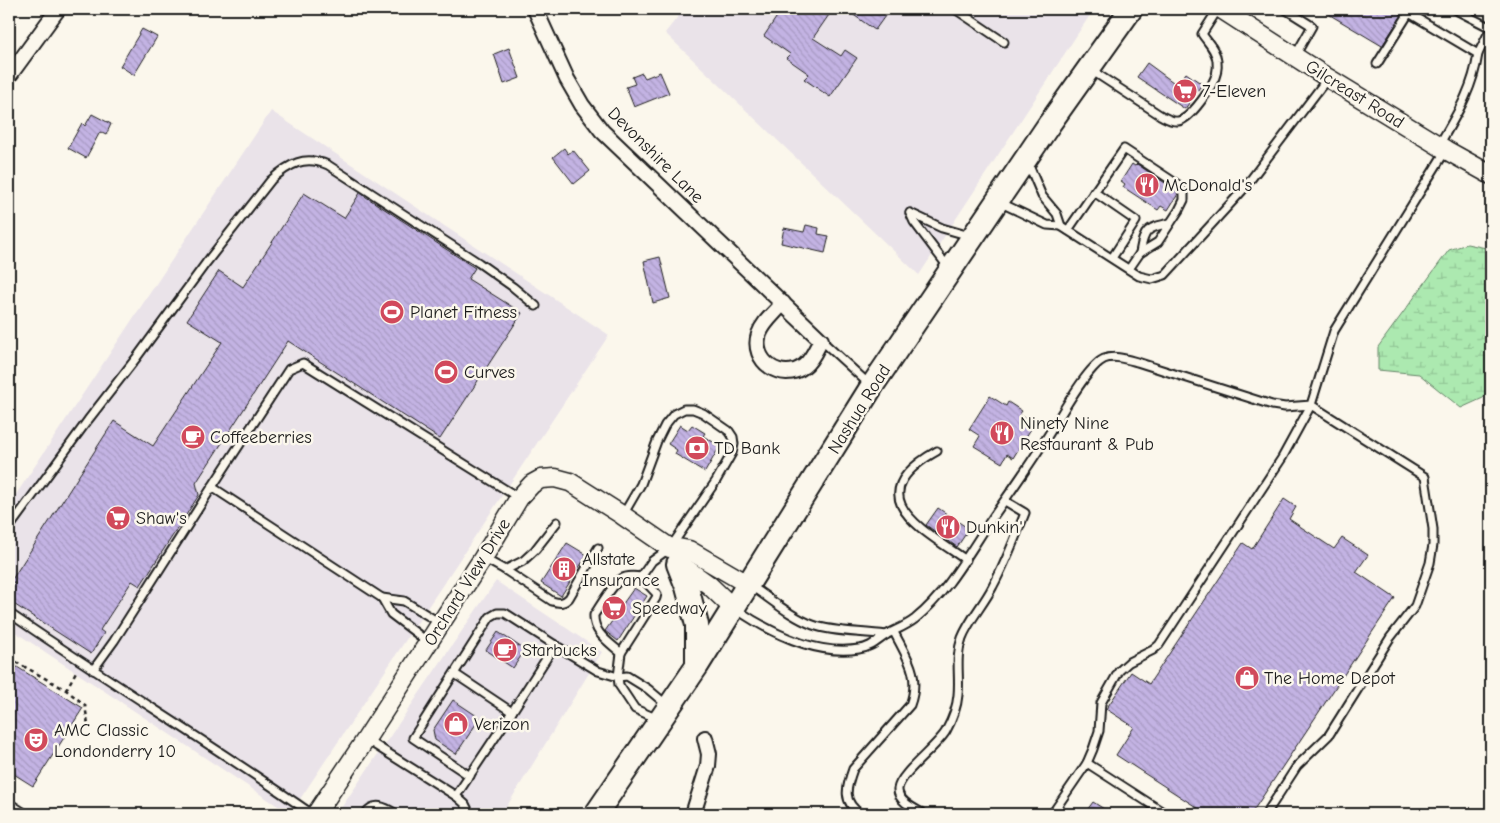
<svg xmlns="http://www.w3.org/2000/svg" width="1500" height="823" font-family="'Comic Neue',sans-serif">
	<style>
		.built { fill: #eae3e9 }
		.wetland { fill: url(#wetland-marsh); stroke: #648266 }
		.building { fill: url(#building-back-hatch); stroke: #1c1c1c }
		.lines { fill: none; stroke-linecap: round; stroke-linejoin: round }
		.service-casing { stroke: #1c1c1c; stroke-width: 11 }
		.minor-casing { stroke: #1c1c1c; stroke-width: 18 }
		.tertiary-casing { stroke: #1c1c1c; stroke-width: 21 }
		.primary-casing { stroke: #1c1c1c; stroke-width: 26 }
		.path { stroke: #1c1c1c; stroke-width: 2.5; stroke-dasharray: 4 4; stroke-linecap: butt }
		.service { stroke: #fbf7ec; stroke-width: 7 }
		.minor { stroke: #fbf7ec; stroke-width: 14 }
		.tertiary { stroke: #fbf7ec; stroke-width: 18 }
		.primary { stroke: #fbf7ec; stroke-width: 22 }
		.labels { text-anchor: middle; stroke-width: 5; stroke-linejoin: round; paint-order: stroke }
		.poi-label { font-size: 18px; fill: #1c1c1c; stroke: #fbf7ec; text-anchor: start }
		.street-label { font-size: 18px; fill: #1c1c1c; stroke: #fbf7ec }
	</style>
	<defs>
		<pattern id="wetland-marsh" width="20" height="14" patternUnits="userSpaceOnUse" patternTransform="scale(1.25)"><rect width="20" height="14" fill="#ace9b0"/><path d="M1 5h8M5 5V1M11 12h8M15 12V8" fill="none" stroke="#93c797"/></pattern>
		<pattern id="building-back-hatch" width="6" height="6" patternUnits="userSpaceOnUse" patternTransform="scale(1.25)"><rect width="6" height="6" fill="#c3b3e3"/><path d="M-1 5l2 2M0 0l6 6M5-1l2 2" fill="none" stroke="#a799c2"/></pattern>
	</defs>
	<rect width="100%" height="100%" fill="#fbf7ec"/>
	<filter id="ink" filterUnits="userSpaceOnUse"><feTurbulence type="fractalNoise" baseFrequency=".02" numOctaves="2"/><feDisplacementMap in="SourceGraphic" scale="10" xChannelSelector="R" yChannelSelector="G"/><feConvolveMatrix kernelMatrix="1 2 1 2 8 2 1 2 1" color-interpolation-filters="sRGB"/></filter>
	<g filter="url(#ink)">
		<g class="built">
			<path d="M684,9H1094L919,275L665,33Z"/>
			<path d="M271,111L609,335L290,814L9,628V505Z"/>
			<path d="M496,581L602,652L502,814H337Z"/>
		</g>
		<path class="wetland" d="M1467,244L1491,249V389L1483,398L1461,408L1419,374L1378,370V347L1449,250Z"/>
		<g class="building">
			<path d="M782,9H833L813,38L841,56L845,50L857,58L830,97L804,79L809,74L786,58L790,54L764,36Z"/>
			<path d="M845,9H890L875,30Z"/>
			<path d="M1320,9H1392L1402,15L1382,46Z"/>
			<path d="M142,29L157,37L134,75L120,66Z"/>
			<path d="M509,48L520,78L504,84L494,54Z"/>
			<path d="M1147,63L1177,85L1186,73L1202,84L1185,109L1137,77Z"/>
			<path d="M660,72L669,93L634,107L626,87L635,84L632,77L642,73L645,78Z"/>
			<path d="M92,114L111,124L106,135L100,132L86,158L68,148L82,123L85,126Z"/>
			<path d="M564,148L568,154L573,150L590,171L574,184L553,157Z"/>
			<path d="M1132,164L1135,166L1137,164L1177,191L1178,194L1168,210L1161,206L1158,210L1123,187L1125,184L1121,181Z"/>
			<path d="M304,193L344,218L360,193L475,268L468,279L522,313L440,439L288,341L196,483L199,495L140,586L132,581L100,630L104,633L91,654L9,601V592L15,583L11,581L114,421L153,446L222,342L187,320L219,271L243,287Z"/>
			<path d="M806,225L819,228L818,234L829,236L825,253L781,243L784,228L804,232Z"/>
			<path d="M660,257L670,298L653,303L644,261Z"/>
			<path d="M990,396L1006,406L1008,402L1022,411L1019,415L1034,424L1013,458L1007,454L1002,463L974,446L980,436L969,429Z"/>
			<path d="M680,425L688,430L692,425L705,433L703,436L720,446L705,472L675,454L677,450L668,444Z"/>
			<path d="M1284,499L1296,507L1289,519L1334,549L1342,538L1368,555L1356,572L1395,598L1251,814H1207L1116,755L1134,727L1106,709L1131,672L1149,684L1243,543L1252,549Z"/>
			<path d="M938,508L969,529L957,547L926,525Z"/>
			<path d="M567,543L587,555L561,596L541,583Z"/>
			<path d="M634,588L647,596L618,641L605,631L615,617L604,609L612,598L622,605Z"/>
			<path d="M498,632L525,650L513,668L486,650Z"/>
			<path d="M9,662L83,708L33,786L9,771Z"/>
			<path d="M453,700L480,718L456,754L435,740L433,730Z"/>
			<path d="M1093,802L1112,814H1084Z"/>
		</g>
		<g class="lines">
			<defs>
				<g id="service">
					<path d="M955,9L1004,42"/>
					<path d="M1285,9L1312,26L1295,56"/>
					<path d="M1454,9L1491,28"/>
					<path d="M1409,13L1478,54L1491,28"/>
					<path d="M1377,64L1409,13L1402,9"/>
					<path d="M1091,70L1160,115C1166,118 1172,122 1178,121C1189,120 1207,94 1212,84C1216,77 1218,69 1217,61C1216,50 1208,43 1202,34L1218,9"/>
					<path d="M1439,145C1457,114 1473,89 1478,54"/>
					<path d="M1028,163L1042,196L1057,214L1061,226"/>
					<path d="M1094,192L1136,221L1112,258"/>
					<path d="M999,202L1047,225L1061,226L1139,276L1152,279L1165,275L1242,191L1327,79"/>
					<path d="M910,213L914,222L948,267"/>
					<path d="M910,213L942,228L970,236"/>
					<path d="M1068,230L1124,149L1177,184L1182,188L1184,194V200L1179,210L1158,242L1140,253L1129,269"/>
					<path d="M1140,253C1144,229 1147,228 1170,223"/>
					<path d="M821,340L870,385"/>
					<path d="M937,451C857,496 920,528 966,560"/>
					<path d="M623,515L641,484L657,441L665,425L674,414L684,409H693L703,413L729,431L733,437L734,444L732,453L716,481L670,548L652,561L641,577C635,576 627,575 621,579C611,586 601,605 594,615C593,633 609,642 621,653L618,677L619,685L635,709L658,719"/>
					<path d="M9,528L88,420L137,357L206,263L271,180C289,164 304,155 328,165L479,263L513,287L536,306"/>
					<path d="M483,558L505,570L552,601C559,603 563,604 569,598L598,548"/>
					<path d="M505,570L523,561L535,550L557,522"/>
					<path d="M751,586C771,599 791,617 813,625C836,633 862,631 886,635"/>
					<path d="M382,598L212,487L289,369L303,363L519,498"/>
					<path d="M736,609C771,633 815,656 859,649C870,648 877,641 886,635C895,630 906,626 915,619C949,591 969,552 993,517C1013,488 1034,459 1052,429C1062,413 1088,366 1104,359C1114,355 1126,359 1137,362L1272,405L1285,407L1311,405L1334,331L1446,150"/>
					<path d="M9,613C109,682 213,745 312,814"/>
					<path d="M428,642L391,614L382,598L404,601L440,623"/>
					<path d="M621,653L656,598L657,594L641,577"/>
					<path d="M93,670L114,641L212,487"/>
					<path d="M455,674L512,712"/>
					<path d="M367,740L456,796L465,804L470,814"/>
					<path d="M1087,763L1166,814"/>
					<path d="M470,776L413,738L490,617L497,613H505L555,645L598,671L618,677L627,676L648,689L668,706"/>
					<path d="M456,796L512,712L555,645"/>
					<path d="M9,803L26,814"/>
					<path d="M365,814C374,801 385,807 396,814"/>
					<path d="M861,814C842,802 846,788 853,769L910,705C921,675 907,658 894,632"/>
					<path d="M924,814C915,809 897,801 898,789C900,773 937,747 946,731C952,720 957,707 958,695C960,676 955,657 962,638C969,620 984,604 993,586C1006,562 1015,538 1025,513L1005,501"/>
					<path d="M1052,814L1087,763L1093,749L1099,731L1101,703L1119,671L1129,662L1153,650L1159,645L1282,458L1311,405L1425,477L1433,529V545L1430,563L1415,606L1390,638L1329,735L1297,766L1266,814"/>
				</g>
				<g id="minor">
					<path d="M535,9L567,79L582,105L602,131L821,340C816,349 812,360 804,366C782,383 750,361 759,334C763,322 775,313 783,303"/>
					<path d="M9,76L58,9"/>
					<path d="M693,814L708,766L709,754L705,738"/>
				</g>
				<g id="tertiary">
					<path d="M1221,9L1328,78L1446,150L1491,175"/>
					<path d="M677,562L709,585L733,608"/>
					<path d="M316,814L366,739L483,558L519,498L532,484L541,479L555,478L570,482L622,515L670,548H678L689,550L749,585"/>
				</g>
				<g id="primary">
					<path d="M678,564L687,587L697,625V665"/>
					<path d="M596,814L697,666L872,386L1050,123L1131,9"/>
				</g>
			</defs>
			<use href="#service" class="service-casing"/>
			<use href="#minor" class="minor-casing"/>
			<use href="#tertiary" class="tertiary-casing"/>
			<use href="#primary" class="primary-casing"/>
			<g class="path">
				<path d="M9,658L66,690L85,705L88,725"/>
				<path d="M66,690L77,670"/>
			</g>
			<use href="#service" class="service"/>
			<use href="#minor" class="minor"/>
			<use href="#tertiary" class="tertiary"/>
			<use href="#primary" class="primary"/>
		</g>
	</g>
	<defs>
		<symbol id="supermarket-disc" viewBox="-11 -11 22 22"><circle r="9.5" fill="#d1495b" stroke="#fbf7ec"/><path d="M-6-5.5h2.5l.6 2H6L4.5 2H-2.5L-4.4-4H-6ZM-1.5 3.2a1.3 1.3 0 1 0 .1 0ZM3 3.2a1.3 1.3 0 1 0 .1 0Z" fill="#fff"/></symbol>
		<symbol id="restaurant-disc" viewBox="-11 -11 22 22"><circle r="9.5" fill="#d1495b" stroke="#fbf7ec"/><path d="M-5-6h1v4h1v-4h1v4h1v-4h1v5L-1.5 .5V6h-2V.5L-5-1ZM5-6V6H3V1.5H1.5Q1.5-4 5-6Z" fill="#fff"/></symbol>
		<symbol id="stadium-disc" viewBox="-11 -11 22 22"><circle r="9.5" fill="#d1495b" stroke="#fbf7ec"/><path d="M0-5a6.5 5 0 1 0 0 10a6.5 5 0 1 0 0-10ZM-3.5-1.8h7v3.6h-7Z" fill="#fff"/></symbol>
		<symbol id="cafe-disc" viewBox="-11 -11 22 22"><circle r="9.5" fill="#d1495b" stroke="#fbf7ec"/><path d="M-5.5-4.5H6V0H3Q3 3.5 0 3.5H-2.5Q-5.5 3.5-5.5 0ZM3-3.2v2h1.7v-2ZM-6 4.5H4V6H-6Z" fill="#fff"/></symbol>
		<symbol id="bank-disc" viewBox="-11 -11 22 22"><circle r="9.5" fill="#d1495b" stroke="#fbf7ec"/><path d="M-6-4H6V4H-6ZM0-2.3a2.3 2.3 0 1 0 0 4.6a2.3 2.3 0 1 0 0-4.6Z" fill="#fff"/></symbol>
		<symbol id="building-disc" viewBox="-11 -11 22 22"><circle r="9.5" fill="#d1495b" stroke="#fbf7ec"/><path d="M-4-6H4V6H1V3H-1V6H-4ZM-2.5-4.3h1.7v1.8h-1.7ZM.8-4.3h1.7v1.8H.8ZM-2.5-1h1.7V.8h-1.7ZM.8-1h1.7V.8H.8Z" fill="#fff"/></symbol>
		<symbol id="shop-disc" viewBox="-11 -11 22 22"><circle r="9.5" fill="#d1495b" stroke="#fbf7ec"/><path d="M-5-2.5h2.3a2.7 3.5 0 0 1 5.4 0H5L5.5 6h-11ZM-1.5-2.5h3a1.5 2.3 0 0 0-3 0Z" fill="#fff"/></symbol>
		<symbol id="theatre-disc" viewBox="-11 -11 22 22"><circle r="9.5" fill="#d1495b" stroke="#fbf7ec"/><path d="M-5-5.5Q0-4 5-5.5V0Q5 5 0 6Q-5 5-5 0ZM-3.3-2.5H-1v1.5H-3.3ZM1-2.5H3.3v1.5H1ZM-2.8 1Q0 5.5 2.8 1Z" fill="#fff"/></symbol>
	</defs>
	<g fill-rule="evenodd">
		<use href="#supermarket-disc" x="1171" y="77" width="28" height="28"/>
		<use href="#restaurant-disc" x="1133" y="171" width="28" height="28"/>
		<use href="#stadium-disc" x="378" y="298" width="28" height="28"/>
		<use href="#stadium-disc" x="432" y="358" width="28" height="28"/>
		<use href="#restaurant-disc" x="988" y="419" width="28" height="28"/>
		<use href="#cafe-disc" x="179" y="423" width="28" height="28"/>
		<use href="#bank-disc" x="683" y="434" width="28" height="28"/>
		<use href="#supermarket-disc" x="104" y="504" width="28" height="28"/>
		<use href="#restaurant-disc" x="934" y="513" width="28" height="28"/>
		<use href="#building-disc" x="550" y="555" width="28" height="28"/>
		<use href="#supermarket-disc" x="600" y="594" width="28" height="28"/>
		<use href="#cafe-disc" x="491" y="636" width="28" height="28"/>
		<use href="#shop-disc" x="1233" y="664" width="28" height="28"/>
		<use href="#shop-disc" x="442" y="710" width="28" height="28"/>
		<use href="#theatre-disc" x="22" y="726" width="28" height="28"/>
	</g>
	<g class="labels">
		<g class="poi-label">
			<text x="1202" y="97">7-Eleven</text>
			<text x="1164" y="191">McDonald's</text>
			<text x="410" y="318">Planet Fitness</text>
			<text x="464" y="378">Curves</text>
			<text x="1020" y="429">Ninety Nine<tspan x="1020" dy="21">Restaurant &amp; Pub</tspan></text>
			<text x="210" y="443">Coffeeberries</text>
			<text x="714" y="454">TD Bank</text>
			<text x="136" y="524">Shaw's</text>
			<text x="966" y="533">Dunkin'</text>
			<text x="582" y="565">Allstate<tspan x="582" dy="21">Insurance</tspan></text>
			<text x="632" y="614">Speedway</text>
			<text x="522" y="656">Starbucks</text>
			<text x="1264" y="684">The Home Depot</text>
			<text x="474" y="730">Verizon</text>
			<text x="54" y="736">AMC Classic<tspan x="54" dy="21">Londonderry 10</tspan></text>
		</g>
		<g class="street-label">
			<text transform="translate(1355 94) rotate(32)" y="6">Gilcreast Road</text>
			<text transform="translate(656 155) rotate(45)" y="6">Devonshire Lane</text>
			<text transform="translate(859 409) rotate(-58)" y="6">Nashua Road</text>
			<text transform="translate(467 582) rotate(-58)" y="6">Orchard View Drive</text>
		</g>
	</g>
	<rect width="1500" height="823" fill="none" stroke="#fbf7ec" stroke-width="30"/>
	<rect x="15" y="15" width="1470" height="793" fill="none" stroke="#1c1c1c" stroke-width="2" filter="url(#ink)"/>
</svg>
